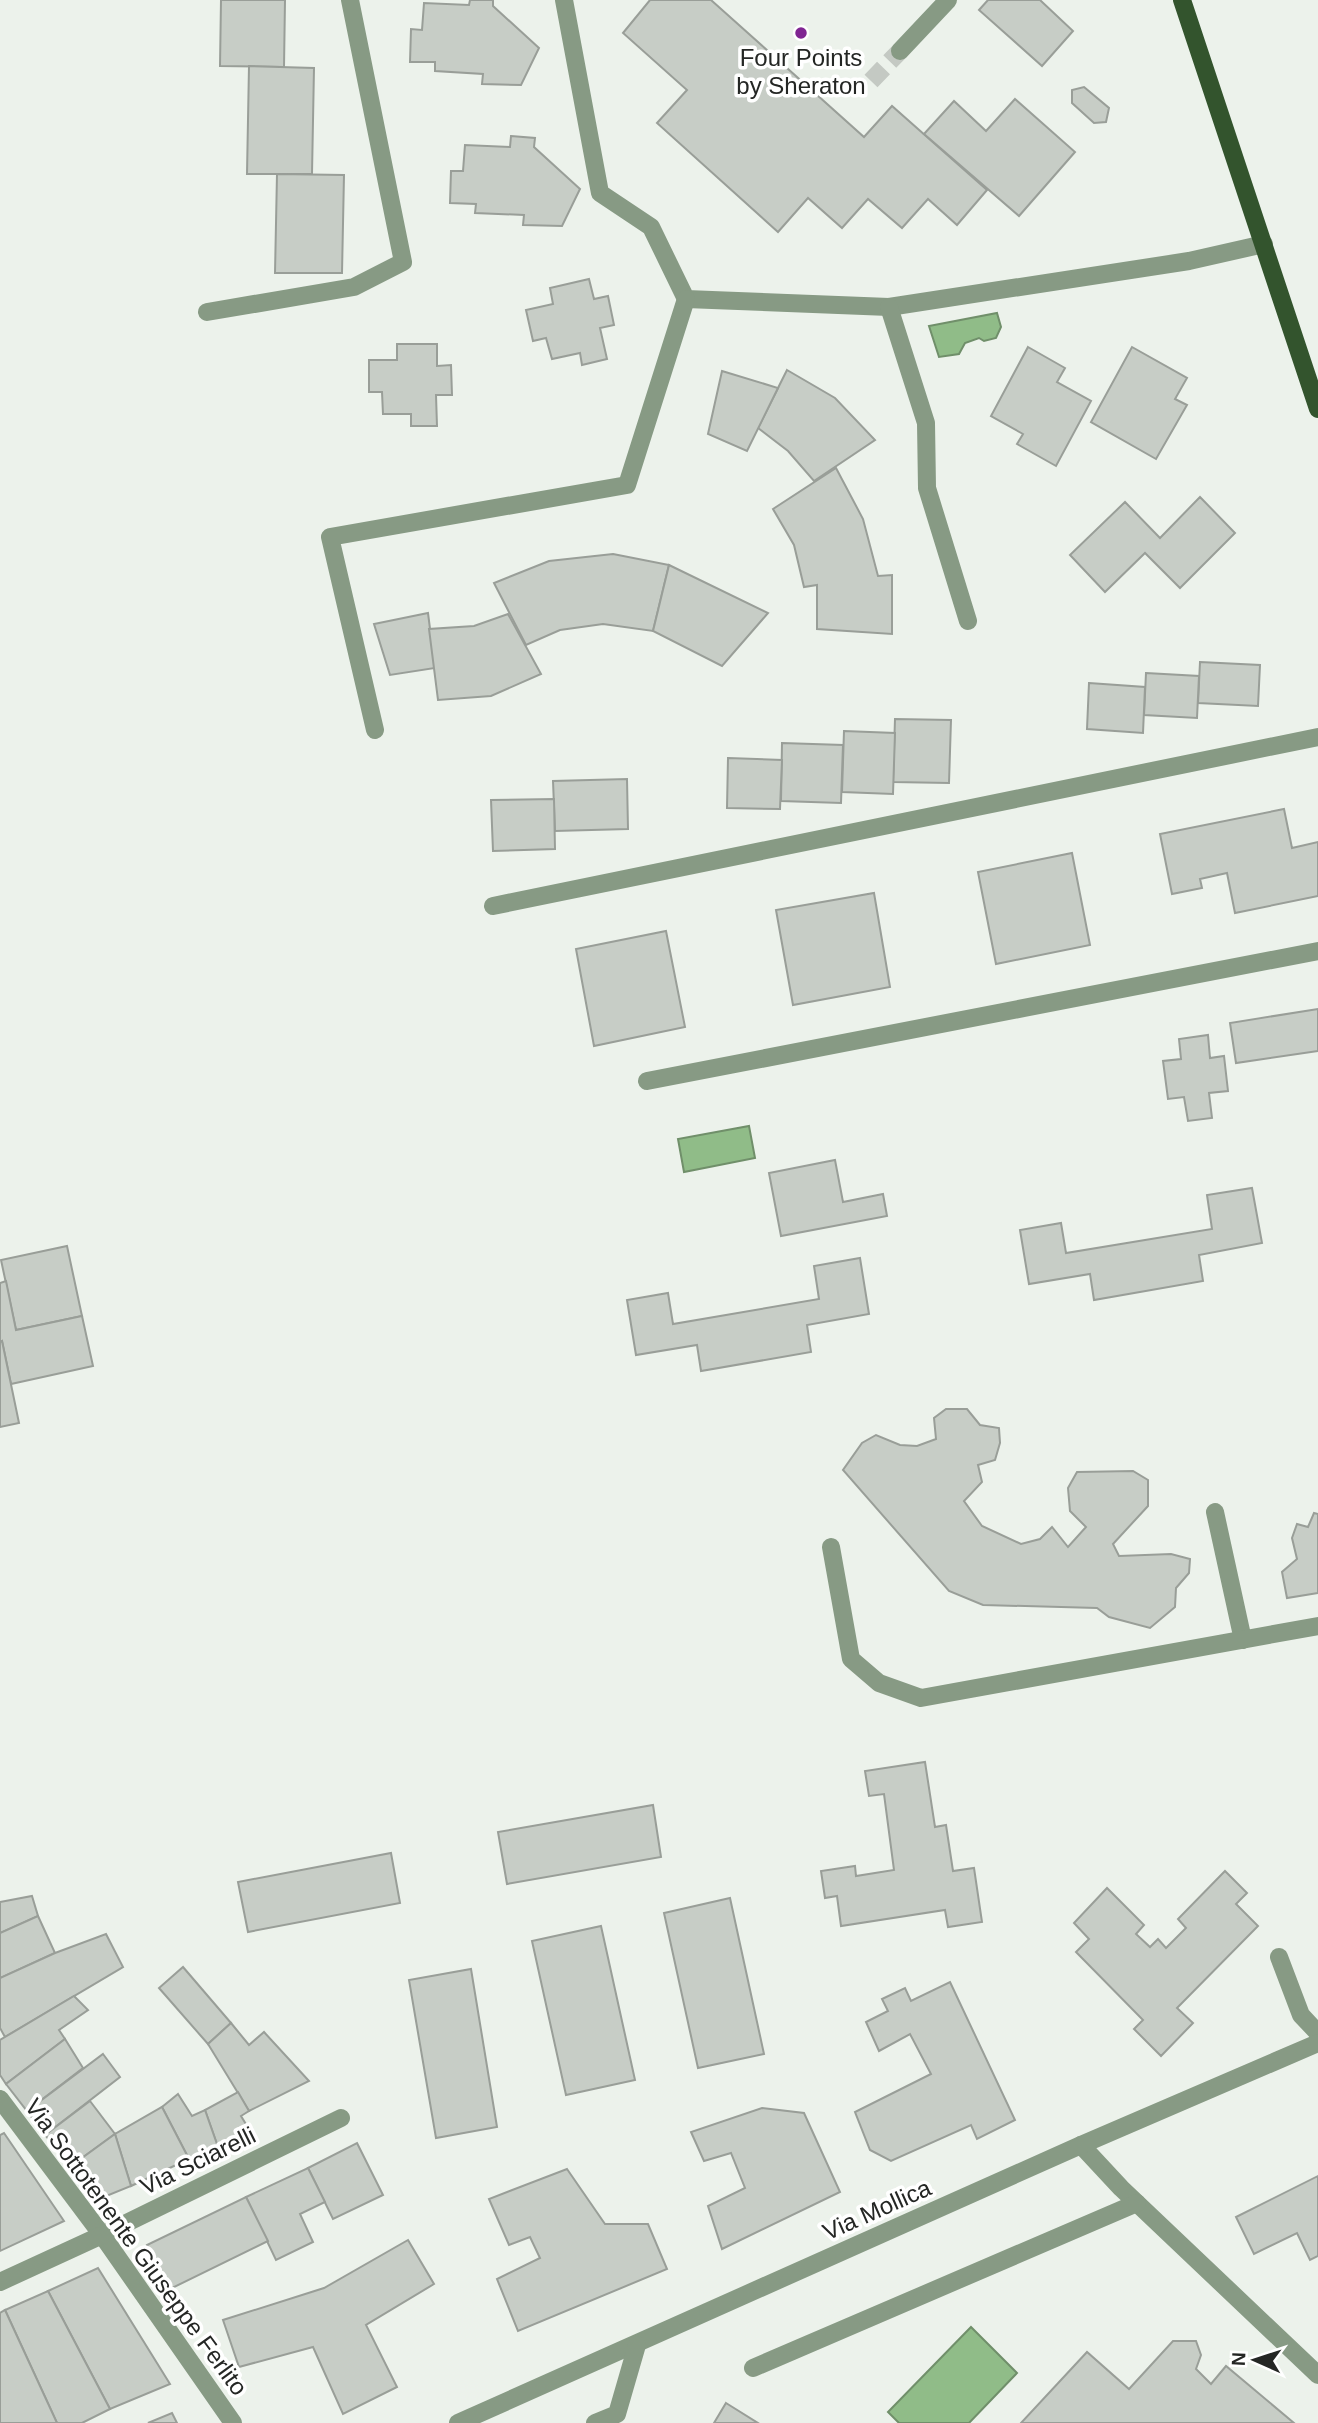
<svg xmlns="http://www.w3.org/2000/svg" width="1318" height="2423" font-family="Helvetica,sans-serif">
	<style>
		.water { fill: #90bc88; stroke: #708f6a; stroke-width: 2 }
		.building { fill: #c7cdc6; stroke: #999e98; stroke-width: 2 }
		.lines { fill: none; stroke-linecap: round; stroke-linejoin: round }
		.minor-tunnel { stroke: #c4c9c3; stroke-width: 18; stroke-dasharray: 18 9; stroke-linecap: butt }
		.minor { stroke: #879a84; stroke-width: 18 }
		.major { stroke: #33542d; stroke-width: 18 }
		.poi-dot { fill: #802592; stroke: #fff; stroke-width: 2.5 }
		.labels { text-anchor: middle; stroke-width: 7; stroke-linejoin: round; paint-order: stroke }
		.poi-label { font-size: 24px; fill: #242624; stroke: #fff }
		.street-label { font-size: 24px; fill: #242624; stroke: #fff }
	</style>
	<rect width="100%" height="100%" fill="#ecf2eb"/>
	<g class="water">
		<path d="M997,313L1001,327L996,338L984,341L979,338L965,343L959,354L939,357L929,326Z"/>
		<path d="M749,1126L755,1158L684,1172L678,1139Z"/>
		<path d="M971,2327L1017,2373L969,2423H899L888,2412Z"/>
	</g>
	<g class="building">
		<path d="M221,0H285L284,67L220,66Z"/>
		<path d="M470,0H493V6L539,48L521,85L482,84L483,74L435,71V62H410L411,29L422,30L424,3L469,5Z"/>
		<path d="M650,0H711L864,137L892,106L987,190L957,225L928,199L902,228L868,199L842,228L808,198L778,232L657,123L687,90L623,33Z"/>
		<path d="M988,0H1040L1073,31L1042,66L979,10Z"/>
		<path d="M249,66L314,68L312,174H247Z"/>
		<path d="M1084,87L1109,108L1106,122L1094,123L1072,103V90Z"/>
		<path d="M1015,99L1075,152L1019,216L924,134L954,101L986,131Z"/>
		<path d="M511,136L535,138L534,147L580,189L562,226L523,225L524,215L475,213L476,204L450,203L451,171H463L465,145L510,147Z"/>
		<path d="M277,174L344,175L342,273H275Z"/>
		<path d="M589,279L594,299L608,296L614,325L600,328L607,359L582,365L580,353L552,359L546,338L533,341L526,310L553,304L550,288Z"/>
		<path d="M397,344H437V366L451,365L452,395H436L437,426H411V414H383L382,392H369V360H397Z"/>
		<path d="M1028,347L1065,368L1057,382L1091,401L1056,466L1017,444L1023,434L991,416Z"/>
		<path d="M1132,347L1187,378L1175,399L1187,405L1156,459L1091,422Z"/>
		<path d="M787,370L835,398L875,440L814,481L788,451L758,428Z"/>
		<path d="M722,371L778,388L747,451L708,434Z"/>
		<path d="M836,468L863,519L878,576L892,575V634L817,629V585L804,587L794,545L773,509Z"/>
		<path d="M1200,497L1235,533L1180,588L1145,553L1105,592L1070,555L1125,502L1160,538Z"/>
		<path d="M613,554L669,565L653,631L603,624L560,630L526,645L494,583L549,561Z"/>
		<path d="M669,565L768,613L722,666L653,631Z"/>
		<path d="M428,613L435,668L390,675L374,624Z"/>
		<path d="M508,614L541,674L491,696L438,700L429,629L474,626Z"/>
		<path d="M1200,662L1260,665L1258,706L1198,703Z"/>
		<path d="M1146,673L1199,676L1197,718L1144,715Z"/>
		<path d="M1089,683L1145,687L1143,733L1087,729Z"/>
		<path d="M895,719L951,720L949,783L893,782Z"/>
		<path d="M844,731L895,733L893,794L842,792Z"/>
		<path d="M782,743L843,745L841,803L781,801Z"/>
		<path d="M728,758L782,760L780,809L727,808Z"/>
		<path d="M627,779L628,829L555,831L553,781Z"/>
		<path d="M554,799L555,849L493,851L491,800Z"/>
		<path d="M1284,809L1292,848L1318,842V896L1235,913L1227,873L1200,879L1202,888L1172,894L1160,834Z"/>
		<path d="M1072,853L1090,945L996,964L978,872Z"/>
		<path d="M874,893L890,987L793,1005L776,910Z"/>
		<path d="M666,931L685,1027L594,1046L576,949Z"/>
		<path d="M1318,1009V1051L1236,1063L1230,1023Z"/>
		<path d="M1208,1035L1210,1058L1224,1056L1228,1091L1209,1093L1212,1118L1188,1121L1184,1097L1168,1099L1163,1061L1181,1059L1179,1039Z"/>
		<path d="M835,1160L843,1202L883,1194L887,1216L781,1236L769,1173Z"/>
		<path d="M1252,1188L1262,1243L1199,1255L1203,1281L1094,1300L1090,1274L1029,1284L1020,1230L1061,1223L1066,1253L1212,1229L1207,1195Z"/>
		<path d="M67,1246L82,1316L16,1330L1,1260Z"/>
		<path d="M860,1258L869,1314L807,1325L811,1352L701,1371L697,1345L636,1355L627,1300L668,1293L673,1324L819,1299L814,1266Z"/>
		<path d="M6,1281L16,1330L82,1316L93,1366L11,1384L2,1341L0,1342V1283Z"/>
		<path d="M2,1341L19,1423L0,1427V1342Z"/>
		<path d="M946,1409H967L980,1425L999,1428L1000,1443L995,1460L978,1465L982,1482L964,1501L982,1526L1021,1544L1040,1539L1052,1527L1068,1547L1086,1527L1070,1511L1068,1488L1077,1472L1133,1471L1148,1480V1506L1113,1544L1119,1556L1171,1554L1190,1559L1189,1573L1176,1588L1175,1607L1150,1628L1109,1617L1097,1608L983,1605L949,1591L843,1470L862,1443L876,1435L900,1445L917,1446L936,1439L934,1418Z"/>
		<path d="M1314,1513L1318,1514V1593L1287,1598L1282,1572L1297,1559L1292,1538L1297,1524L1308,1527Z"/>
		<path d="M925,1762L935,1827L946,1825L953,1871L974,1868L982,1922L948,1927L945,1910L841,1926L837,1896L825,1898L821,1871L855,1866L856,1876L894,1870L884,1794L869,1796L865,1771Z"/>
		<path d="M653,1805L661,1857L507,1884L498,1832Z"/>
		<path d="M391,1853L400,1903L248,1932L238,1882Z"/>
		<path d="M1225,1871L1247,1893L1236,1904L1258,1926L1177,2008L1193,2023L1161,2056L1134,2029L1143,2020L1076,1952L1089,1939L1074,1923L1107,1888L1144,1925L1136,1934L1150,1947L1158,1939L1166,1948L1186,1928L1178,1919Z"/>
		<path d="M32,1896L38,1916L0,1933V1902Z"/>
		<path d="M730,1898L764,2054L698,2068L664,1913Z"/>
		<path d="M38,1916L55,1953L0,1978V1933Z"/>
		<path d="M601,1926L635,2080L566,2095L532,1941Z"/>
		<path d="M106,1934L123,1967L5,2037L0,2028V1978L55,1953Z"/>
		<path d="M183,1967L231,2023L208,2044L159,1988Z"/>
		<path d="M471,1969L497,2127L436,2138L409,1980Z"/>
		<path d="M950,1982L1015,2120L977,2139L971,2125L891,2161L870,2150L855,2112L931,2074L910,2034L879,2051L866,2022L888,2011L882,1999L905,1988L911,2001Z"/>
		<path d="M74,1996L88,2010L59,2030L65,2039L6,2084L0,2075V2040Z"/>
		<path d="M231,2023L249,2045L264,2032L309,2081L249,2111L208,2044Z"/>
		<path d="M65,2039L83,2068L27,2111L6,2084Z"/>
		<path d="M103,2054L120,2077L45,2135L27,2111Z"/>
		<path d="M238,2092L249,2111L241,2116L252,2134L218,2147L205,2110Z"/>
		<path d="M178,2094L192,2116L205,2110L218,2147L189,2159L162,2107Z"/>
		<path d="M90,2101L115,2134L71,2166L45,2135Z"/>
		<path d="M162,2107L189,2159L131,2186L115,2134Z"/>
		<path d="M762,2108L804,2113L840,2192L722,2249L708,2206L745,2188L731,2153L704,2161L691,2132Z"/>
		<path d="M4,2133L64,2221L0,2251V2135Z"/>
		<path d="M115,2134L131,2186L94,2201L71,2166Z"/>
		<path d="M357,2143L383,2195L333,2219L308,2168Z"/>
		<path d="M308,2168L325,2202L300,2214L313,2242L276,2260L246,2197Z"/>
		<path d="M567,2169L605,2224H648L667,2269L518,2331L497,2279L540,2258L530,2237L509,2245L489,2199Z"/>
		<path d="M1318,2176V2256L1310,2260L1297,2233L1254,2254L1236,2217Z"/>
		<path d="M246,2197L268,2241L168,2290L147,2245Z"/>
		<path d="M408,2240L434,2284L366,2325L397,2387L343,2414L313,2347L239,2367L223,2320L324,2288Z"/>
		<path d="M98,2268L170,2384L110,2409L48,2291Z"/>
		<path d="M48,2291L110,2409L82,2423H57L5,2310Z"/>
		<path d="M5,2310L57,2423H0V2313Z"/>
		<path d="M1173,2341H1196L1201,2355L1196,2369L1211,2384L1226,2366L1294,2423H1021L1087,2352L1129,2389Z"/>
		<path d="M726,2403L758,2423H714Z"/>
		<path d="M172,2413L177,2423H148Z"/>
	</g>
	<g class="lines">
		<path class="minor-tunnel" d="M871,81L900,51"/>
		<g class="minor">
			<path d="M564,0L600,193L651,227L686,299L889,307L1189,261L1264,244"/>
			<path d="M900,51L948,0"/>
			<path d="M889,307L926,423L927,488L968,621"/>
			<path d="M207,312L354,287L403,262L350,0"/>
			<path d="M375,730L330,537L627,485L686,299"/>
			<path d="M493,906L1318,737"/>
			<path d="M647,1081L1318,951"/>
			<path d="M1215,1512L1243,1640"/>
			<path d="M831,1547L851,1659L879,1683L921,1698L1318,1626"/>
			<path d="M1279,1957L1301,2015L1318,2033"/>
			<path d="M0,2099L102,2235L233,2423"/>
			<path d="M1081,2145L1121,2188L1318,2375"/>
			<path d="M0,2282L102,2235L341,2118"/>
			<path d="M753,2368L1137,2203"/>
			<path d="M458,2423L1081,2145L1318,2043"/>
			<path d="M595,2423L617,2414L637,2345"/>
		</g>
		<path class="major" d="M1182,0L1318,409"/>
	</g>
	<circle class="poi-dot" cx="801" cy="33" r="7"/>
	<g class="labels">
		<g class="poi-label">
			<text x="801" y="66">Four Points<tspan x="801" dy="28">by Sheraton</tspan></text>
		</g>
		<g class="street-label">
			<text transform="translate(198 2161) rotate(-26)" y="8">Via Sciarelli</text>
			<text transform="translate(877 2210) rotate(-24)" y="8">Via Mollica</text>
			<text transform="translate(136 2247) rotate(54)" y="8">Via Sottotenente Giuseppe Ferlito</text>
		</g>
	</g>
	<g transform="translate(1255 2360) rotate(273)" stroke="#ffffff" stroke-width="5" paint-order="stroke">
	<path d="M0-5L12 26L0 18L-12 26Z" fill="#242624"/>
	<text y="-10" font-size="19" font-weight="bold" text-anchor="middle" fill="#242624">N</text>
	</g>
</svg>
